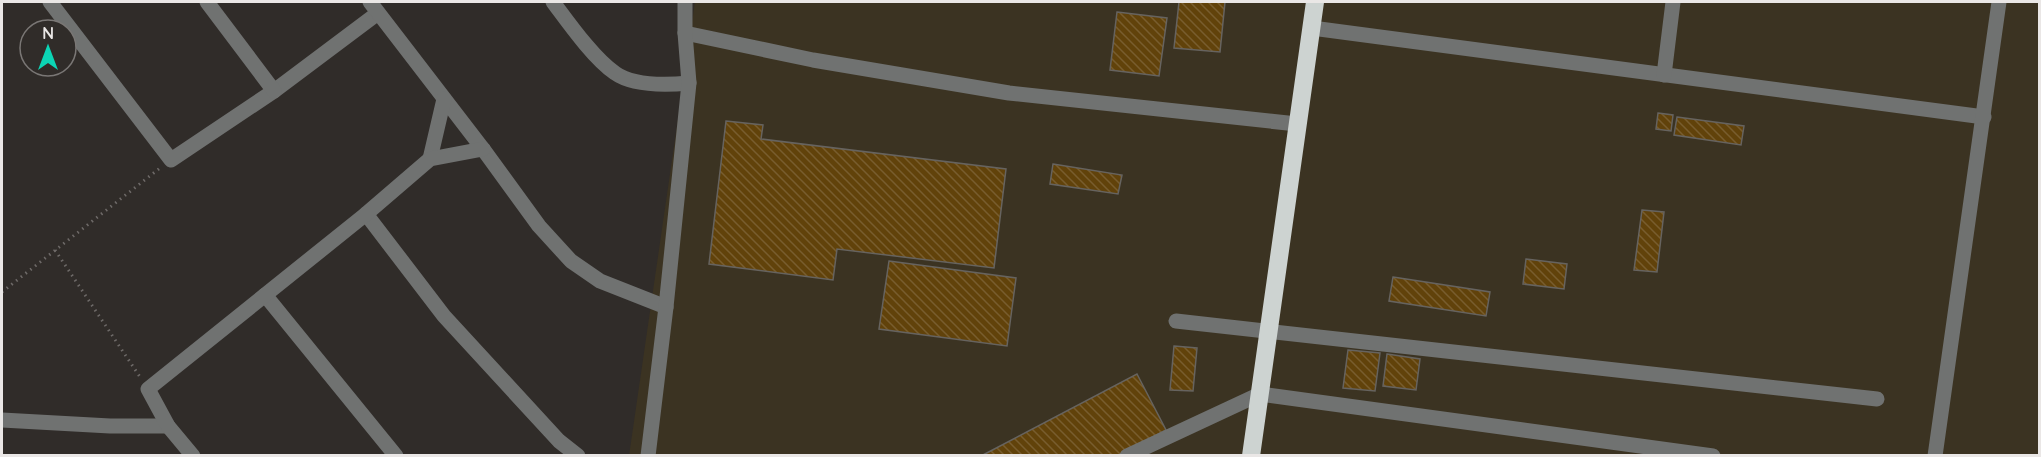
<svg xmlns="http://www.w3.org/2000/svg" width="2041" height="457" font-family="Quicksand,sans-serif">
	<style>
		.industrial { fill: #3b3322 }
		.building { fill: url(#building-back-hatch); stroke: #66635f; stroke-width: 1.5 }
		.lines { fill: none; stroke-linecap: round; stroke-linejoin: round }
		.path { stroke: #6e6a68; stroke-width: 3; stroke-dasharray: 1.5 4.5; stroke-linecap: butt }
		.minor { stroke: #707271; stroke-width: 15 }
		.highway { stroke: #cdd3d1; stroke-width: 18 }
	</style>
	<defs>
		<pattern id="building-back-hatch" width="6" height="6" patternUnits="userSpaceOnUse" patternTransform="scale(1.5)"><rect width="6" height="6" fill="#61420a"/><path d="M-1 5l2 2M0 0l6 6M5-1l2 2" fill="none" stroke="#785d2e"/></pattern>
	</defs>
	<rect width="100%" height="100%" fill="#302c29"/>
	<path class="industrial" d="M695,2H2039V455L629,456Z"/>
	<g class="building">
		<path d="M1179,2H1225L1220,52L1174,48Z"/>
		<path d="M1117,12L1167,18L1159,76L1110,70Z"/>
		<path d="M1658,113L1673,115L1671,131L1656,129Z"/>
		<path d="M1677,117L1744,126L1741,145L1674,135Z"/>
		<path d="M726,121L763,125L761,139L1006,169L994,268L837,249L833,280L709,264Z"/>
		<path d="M1053,164L1122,175L1118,194L1050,184Z"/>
		<path d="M1642,210L1664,212L1657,272L1634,270Z"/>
		<path d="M1526,259L1567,264L1564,289L1523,284Z"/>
		<path d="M889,261L1016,278L1007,346L879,329Z"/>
		<path d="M1393,277L1490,292L1486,316L1389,301Z"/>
		<path d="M1174,346L1197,348L1193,391L1170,390Z"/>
		<path d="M1348,350L1380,353L1375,391L1343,388Z"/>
		<path d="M1387,354L1420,359L1416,390L1383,386Z"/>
		<path d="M1137,374L1166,430L1117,456H981Z"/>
	</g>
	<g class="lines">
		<g class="path">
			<path d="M55,250L140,377"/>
			<path d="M2,292L160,168"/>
		</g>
		<g class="minor">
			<path d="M50,2L171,160L274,91L378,13"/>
			<path d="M207,2L274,91"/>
			<path d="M370,2L483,149L539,226L571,261L600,281L666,307"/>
			<path d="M553,2C568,22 594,59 615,73C633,86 667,85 689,83"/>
			<path d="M1312,28L1984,117"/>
			<path d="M685,33L813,60L1009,93L1297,124"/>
			<path d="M1664,75L1673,2"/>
			<path d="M430,159L444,99"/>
			<path d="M366,214L444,316L559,441L578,456"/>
			<path d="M265,295L396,456"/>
			<path d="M1176,321L1877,399"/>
			<path d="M2,420L110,426H168"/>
			<path d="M193,456L168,426L148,389L366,214L430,159L483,149"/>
			<path d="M648,456L666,307L689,83L685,33V2"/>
			<path d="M1127,456L1260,394L1713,456"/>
			<path d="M1935,456L1999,2"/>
		</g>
		<path class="highway" d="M1251,456L1315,2"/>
	</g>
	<rect width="2041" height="457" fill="none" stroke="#eae7e6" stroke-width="6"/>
	<g transform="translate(48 48)"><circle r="28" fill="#302c29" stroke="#7a7775" stroke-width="1.5"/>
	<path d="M0-4.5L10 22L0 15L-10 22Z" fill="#0cd5b5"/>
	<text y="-9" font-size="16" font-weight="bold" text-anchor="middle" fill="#eae7e6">N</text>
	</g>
</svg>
